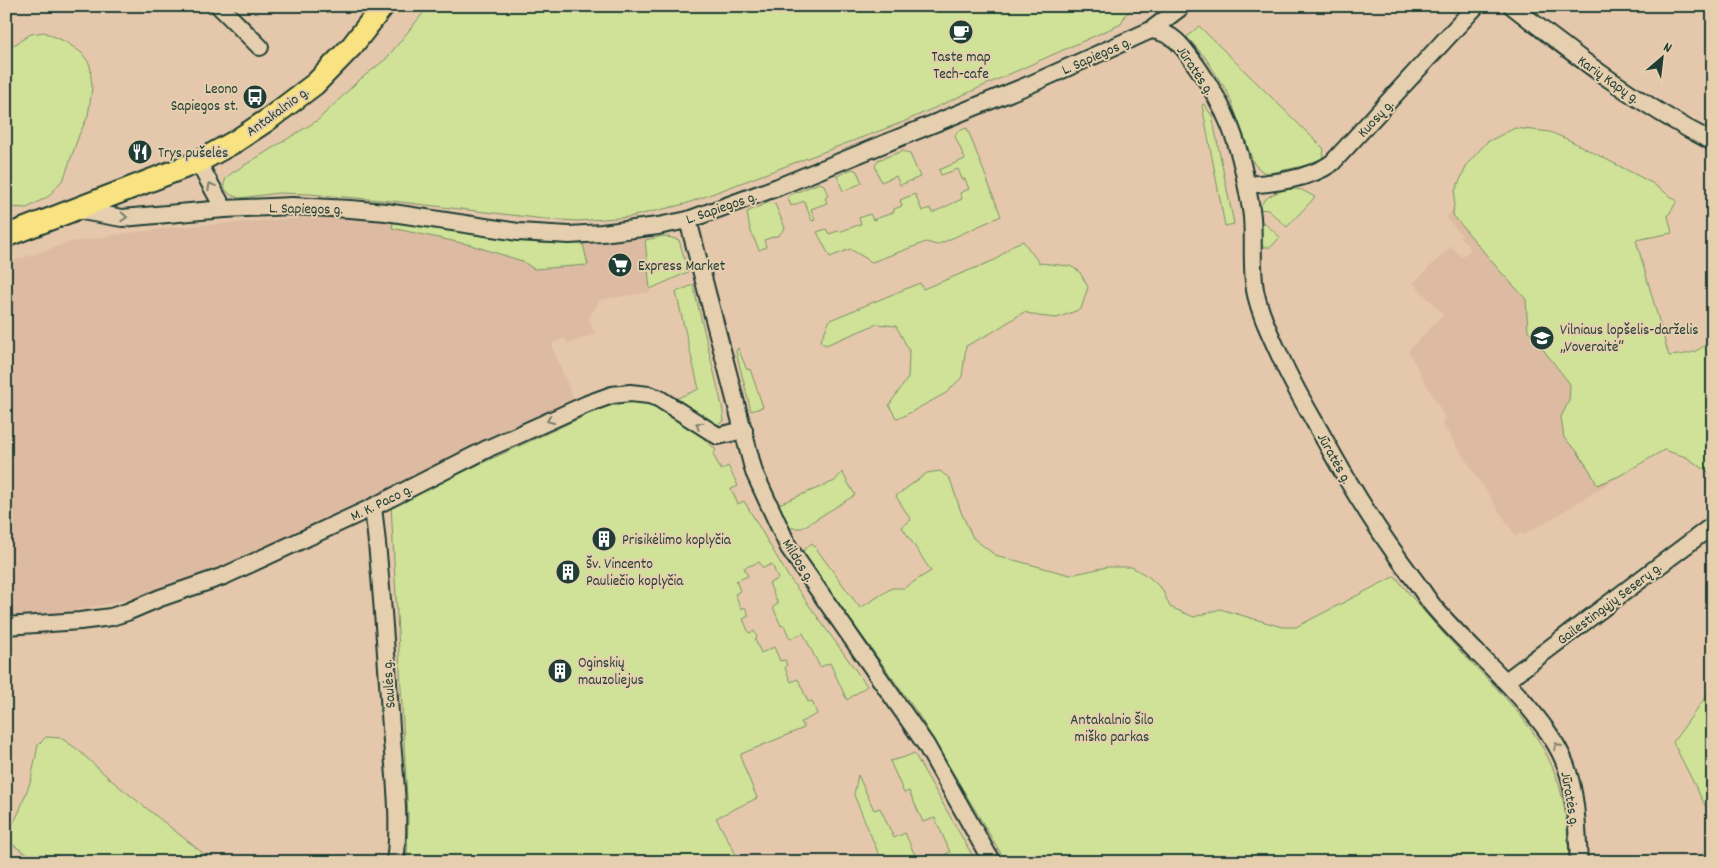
<svg xmlns="http://www.w3.org/2000/svg" width="1719" height="868" font-family="Dekko,sans-serif">
	<style>
		.built { fill: #ddbba2 }
		.green { fill: #cfe297; stroke: #779066 }
		.lines { fill: none; stroke-linecap: round; stroke-linejoin: round }
		.minor-casing { stroke: #1f3d34; stroke-width: 20 }
		.major-casing { stroke: #1f3d34; stroke-width: 25 }
		.minor { stroke: #e5cfae; stroke-width: 16 }
		.major { stroke: #f8e281; stroke-width: 21 }
		.oneway { stroke: #787f6b }
		.labels { text-anchor: middle; stroke-width: 4; stroke-linejoin: round; paint-order: stroke }
		.street-label { font-size: 15px; fill: #1f3d34; stroke: #e5cfae }
		.poi-label { font-size: 15px; fill: #1f3d34; stroke: #e5cfae; text-anchor: start }
		.park-label { font-size: 15px; fill: #284539; stroke: #e5cfae }
	</style>
	<rect width="100%" height="100%" fill="#e5c8ab"/>
	<filter id="ink" filterUnits="userSpaceOnUse"><feTurbulence type="fractalNoise" baseFrequency=".02" numOctaves="2"/><feDisplacementMap in="SourceGraphic" scale="10" xChannelSelector="R" yChannelSelector="G"/><feConvolveMatrix kernelMatrix="1 2 1 2 8 2 1 2 1" color-interpolation-filters="sRGB"/></filter>
	<g filter="url(#ink)">
		<g class="built">
			<path d="M1569,140L1652,183L1677,201L1668,216L1672,233L1636,240L1669,357L1630,470L1553,518L1523,535L1521,533L1516,537L1441,422L1445,418L1408,351L1443,314L1413,283L1451,246L1462,257L1471,249L1460,237L1462,235L1446,218L1465,195L1564,145Z"/>
			<path d="M341,215L539,243L594,244L644,238L650,292L600,300L589,318L595,334L568,344L565,338L552,344L554,352L575,402L380,494L328,516L216,571L157,592L130,599L58,614L6,617V263L71,242L129,233L177,227Z"/>
		</g>
		<g class="green">
			<path d="M436,6H1135L1125,15L1121,24L903,122L685,204L629,217L578,221L545,219L392,201L309,194L279,193L239,198L231,195L225,189L224,184L226,178L232,173L318,120L358,81L386,59L424,12L434,10Z"/>
			<path d="M1199,26L1324,149L1322,160L1313,164L1270,173L1263,172L1254,164L1229,95L1205,57L1187,37Z"/>
			<path d="M44,32L66,42L82,53L90,65L92,88L88,116L79,135L64,178L49,196L27,208L7,207L6,50L31,34Z"/>
			<path d="M1204,104L1212,116L1234,224L1225,226L1202,105Z"/>
			<path d="M967,128L1001,216L937,245L926,242L872,262L850,249L830,257L817,232L826,229L829,234L838,231L839,232L861,224L859,218L870,214L873,220L894,212V209L902,206L900,200L915,194L922,211L930,208L932,213L962,199L960,193L969,189L965,179H962L958,169L941,175L939,170L965,159L955,136L958,131Z"/>
			<path d="M1515,128L1550,132L1569,140L1652,183L1677,201L1668,216L1672,233L1636,240L1669,356C1689,354 1701,353 1713,336V475L1686,457L1664,450L1619,476L1597,485L1590,471L1576,450L1564,438L1561,417L1569,401L1570,384L1528,330L1526,299L1499,270L1453,215L1455,191L1468,163L1487,142Z"/>
			<path d="M903,151L910,154L920,177L900,185L896,176L881,182L875,166L878,160Z"/>
			<path d="M852,169L857,171L862,183L843,191L837,176Z"/>
			<path d="M819,183L824,185L828,196L825,198L827,203L811,209L815,220L812,221L804,201L791,206L788,197L790,195Z"/>
			<path d="M1294,189L1302,190L1315,197L1287,227L1268,210L1259,209C1264,195 1280,190 1294,189Z"/>
			<path d="M767,203L775,204L785,228L779,235L764,240L766,247L759,250L750,229L747,212Z"/>
			<path d="M393,222L539,243L583,244L588,265L534,269L522,261L471,245L392,228Z"/>
			<path d="M1258,222H1263L1280,237L1271,247H1259Z"/>
			<path d="M664,236L679,240L688,272L650,289L645,240Z"/>
			<path d="M1023,241L1039,263L1070,266L1079,271L1088,287L1081,309L1057,318L1038,316L1024,312L991,333L966,346L962,377L946,393L902,417L896,418L889,405L908,378L909,350L896,326L877,324L826,345L820,342L830,320L920,283L923,289L995,260L1013,245Z"/>
			<path d="M693,285L722,406L724,421L716,426L673,400L699,389L676,292Z"/>
			<path d="M738,348L747,370L750,369L763,407L751,411L736,351Z"/>
			<path d="M635,402C673,406 689,425 716,450L713,454L721,470L728,466L738,486L731,489L738,504L744,501L788,576L867,686L847,700L830,663L820,667L803,633L790,639L784,625L781,626L773,607L778,604L769,583L778,579L772,564L763,568L759,562L744,568L748,576L736,581L740,591L735,594L741,609L745,607L749,616L743,619L749,633L754,631L757,637L755,639L761,653L774,647L780,661L785,660L787,666L785,668L791,682L798,679L808,702L812,701L817,714L801,722L804,728L741,754L742,762L757,798L716,818L740,862H407L408,816L391,505L602,408L620,403Z"/>
			<path d="M940,471L950,479L961,512L973,538L995,555L1070,575L1107,567H1132L1149,577L1162,589L1170,607L1194,617L1220,609L1282,627H1296L1395,576C1416,603 1437,627 1460,651C1497,689 1537,725 1556,776C1566,803 1568,833 1569,862H1006L918,714L802,552L812,543L860,608L892,588H904L931,571L902,527L911,520L896,496L927,473Z"/>
			<path d="M842,472L855,495L802,528H790L779,504L835,481Z"/>
			<path d="M1713,687V815L1709,813L1673,742Z"/>
			<path d="M46,737L61,738L77,749L111,780L214,862H96L91,859L25,853L12,844L8,834L19,812L31,780L38,745Z"/>
			<path d="M914,753L976,862H947L944,855L950,852L935,818L923,822L909,791L904,793L890,761L905,757Z"/>
			<path d="M858,775L874,810L880,808L894,838L905,833L918,862H882L854,795Z"/>
		</g>
		<g class="lines">
			<defs>
				<g id="minor">
					<path d="M219,6L260,47"/>
					<path d="M1512,6C1577,57 1638,104 1713,142"/>
					<path d="M1151,30C1176,33 1184,49 1198,68C1225,107 1239,141 1247,188C1249,198 1251,207 1252,217C1254,241 1251,266 1255,290C1260,316 1274,342 1285,367C1296,390 1309,412 1322,435C1349,485 1379,533 1413,578C1420,587 1426,597 1433,606C1463,642 1500,672 1530,709C1544,726 1558,744 1566,766C1577,796 1577,830 1579,862"/>
					<path d="M198,162L224,209"/>
					<path d="M1247,185C1274,183 1309,179 1332,163L1476,6"/>
					<path d="M76,210L122,218L224,209L292,206L350,209L386,212L518,232L569,235L602,233L658,226L688,220L778,187L1031,84L1151,30L1180,8"/>
					<path d="M688,220L754,472L789,548L926,745L992,862"/>
					<path d="M373,507C382,580 386,654 391,728C394,772 401,818 395,862"/>
					<path d="M6,626L80,621L111,617L127,612L160,598L224,576L373,507L489,448L587,404L612,395L630,393L649,395L658,398L718,436L744,430"/>
					<path d="M1506,681L1713,525"/>
				</g>
				<path id="major" d="M6,236L198,162L236,141L266,121L315,84L352,46L383,6"/>
			</defs>
			<use href="#minor" class="minor-casing"/>
			<use href="#major" class="major-casing"/>
			<use href="#minor" class="minor"/>
			<use href="#major" class="major"/>
		</g>
		<defs><path id="oneway-chevron" d="M-2-3.5L2.5 0L-2 3.5" fill="none" stroke-width="1.6" stroke-linecap="round" stroke-linejoin="round" transform="scale(1.25)"/></defs>
		<g class="oneway">
			<use href="#oneway-chevron" transform="translate(211 186) rotate(-119)"/>
			<use href="#oneway-chevron" transform="translate(124 217) rotate(3)"/>
			<use href="#oneway-chevron" transform="translate(550 420) rotate(155)"/>
			<use href="#oneway-chevron" transform="translate(699 425) rotate(-146)"/>
			<use href="#oneway-chevron" transform="translate(1557 746) rotate(-119)"/>
		</g>
	</g>
	<defs>
		<symbol id="cafe-disc" viewBox="-11 -11 22 22"><circle r="9.5" fill="#1f3d34" stroke="#e5cfae"/><path d="M-5.5-4.5H6V0H3Q3 3.5 0 3.5H-2.5Q-5.5 3.5-5.5 0ZM3-3.2v2h1.7v-2ZM-6 4.5H4V6H-6Z" fill="#fff"/></symbol>
		<symbol id="bus-disc" viewBox="-11 -11 22 22"><circle r="9.5" fill="#1f3d34" stroke="#e5cfae"/><path d="M-5-6H5V4H4V6H2V4H-2V6H-4V4H-5ZM-3.5-4V0h7V-4ZM-3.5 1.2v1.5H-2V1.2ZM2 1.2v1.5H3.5V1.2Z" fill="#fff"/></symbol>
		<symbol id="restaurant-disc" viewBox="-11 -11 22 22"><circle r="9.5" fill="#1f3d34" stroke="#e5cfae"/><path d="M-5-6h1v4h1v-4h1v4h1v-4h1v5L-1.5 .5V6h-2V.5L-5-1ZM5-6V6H3V1.5H1.5Q1.5-4 5-6Z" fill="#fff"/></symbol>
		<symbol id="supermarket-disc" viewBox="-11 -11 22 22"><circle r="9.5" fill="#1f3d34" stroke="#e5cfae"/><path d="M-6-5.5h2.5l.6 2H6L4.5 2H-2.5L-4.4-4H-6ZM-1.5 3.2a1.3 1.3 0 1 0 .1 0ZM3 3.2a1.3 1.3 0 1 0 .1 0Z" fill="#fff"/></symbol>
		<symbol id="school-disc" viewBox="-11 -11 22 22"><circle r="9.5" fill="#1f3d34" stroke="#e5cfae"/><path d="M0-5L7-2L0 1L-7-2ZM-4 1L0 2.5L4 1V4Q0 6-4 4Z" fill="#fff"/></symbol>
		<symbol id="building-disc" viewBox="-11 -11 22 22"><circle r="9.5" fill="#1f3d34" stroke="#e5cfae"/><path d="M-4-6H4V6H1V3H-1V6H-4ZM-2.5-4.3h1.7v1.8h-1.7ZM.8-4.3h1.7v1.8H.8ZM-2.5-1h1.7V.8h-1.7ZM.8-1h1.7V.8H.8Z" fill="#fff"/></symbol>
	</defs>
	<g fill-rule="evenodd">
		<use href="#cafe-disc" x="947" y="18" width="28" height="28"/>
		<use href="#bus-disc" x="241" y="83" width="28" height="28"/>
		<use href="#restaurant-disc" x="126" y="138" width="28" height="28"/>
		<use href="#supermarket-disc" x="606" y="251" width="28" height="28"/>
		<use href="#school-disc" x="1528" y="324" width="28" height="28"/>
		<use href="#building-disc" x="590" y="525" width="28" height="28"/>
		<use href="#building-disc" x="554" y="558" width="28" height="28"/>
		<use href="#building-disc" x="546" y="657" width="28" height="28"/>
	</g>
	<g class="labels">
		<g class="street-label">
			<text transform="translate(1096 55) rotate(-24)" y="5">L. Sapiegos g.</text>
			<text transform="translate(1196 70) rotate(56)" y="5">Jūratės g.</text>
			<text transform="translate(1609 79) rotate(35)" y="5">Karių Kapų g.</text>
			<text transform="translate(277 111) rotate(-36)" y="5">Antakalnio g.</text>
			<text transform="translate(1375 118) rotate(-47)" y="5">Kuosų g.</text>
			<text transform="translate(721 207) rotate(-19)" y="5">L. Sapiegos g.</text>
			<text transform="translate(306 208) rotate(1)" y="5">L. Sapiegos g.</text>
			<text transform="translate(1335 458) rotate(61)" y="5">Jūratės g.</text>
			<text transform="translate(381 502) rotate(-26)" y="5">M. K. Paco g.</text>
			<text transform="translate(799 560) rotate(58)" y="5">Mildos g.</text>
			<text transform="translate(1609 603) rotate(-37)" y="5">Gailestingųjų Seserų g.</text>
			<text transform="translate(388 684) rotate(-94)" y="5">Saulės g.</text>
			<text transform="translate(1571 799) rotate(80)" y="5">Jūratės g.</text>
		</g>
		<g class="poi-label">
			<text x="961" y="61" text-anchor="middle">Taste map<tspan x="961" dy="17">Tech-cafe</tspan></text>
			<text x="238" y="93" text-anchor="end">Leono<tspan x="238" dy="17">Sapiegos st.</tspan></text>
			<text x="158" y="157">Trys pušelės</text>
			<text x="638" y="270">Express Market</text>
			<text x="1560" y="334">Vilniaus lopšelis-darželis<tspan x="1560" dy="17">„Voveraitė“</tspan></text>
			<text x="622" y="544">Prisikėlimo koplyčia</text>
			<text x="586" y="568">Šv. Vincento<tspan x="586" dy="17">Pauliečio koplyčia</tspan></text>
			<text x="578" y="667">Oginskių<tspan x="578" dy="17">mauzoliejus</tspan></text>
		</g>
		<g class="park-label">
			<text x="1112" y="724">Antakalnio Šilo<tspan x="1112" dy="17">miško parkas</tspan></text>
		</g>
	</g>
	<rect width="1719" height="868" fill="none" stroke="#e5cfae" stroke-width="25"/>
	<rect x="12" y="12" width="1694" height="843" fill="none" stroke="#1f3d34" stroke-width="2" filter="url(#ink)"/>
	<g transform="translate(1662 58) rotate(28)" stroke="#e5cfae" stroke-width="4" paint-order="stroke">
	<path d="M0-4L9 19L0 12L-9 19Z" fill="#1f3d34"/>
	<text y="-8" font-size="14" font-weight="bold" text-anchor="middle" fill="#1f3d34">N</text>
	</g>
</svg>
